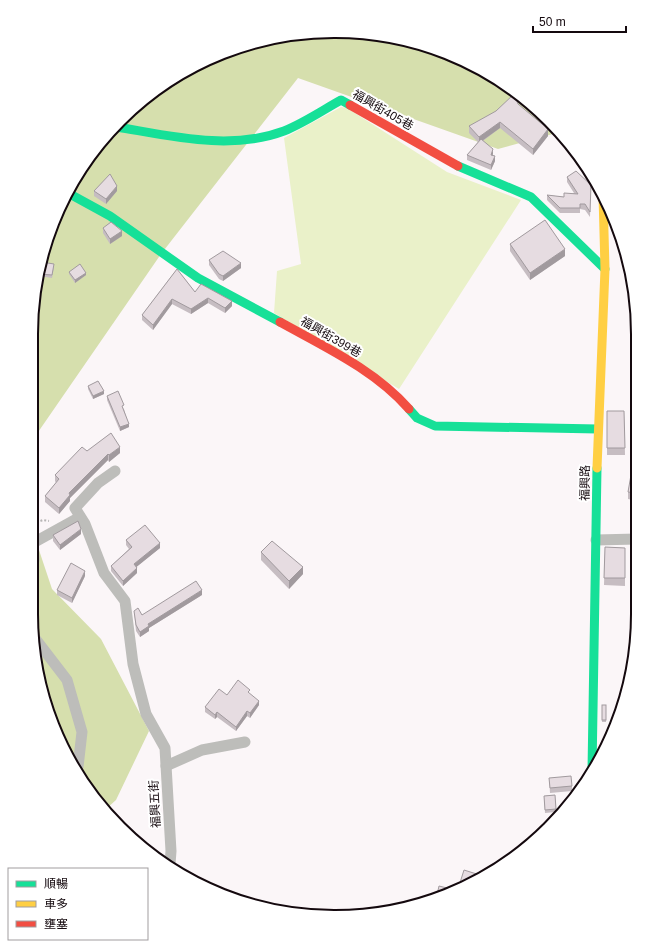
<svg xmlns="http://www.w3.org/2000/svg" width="669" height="948" font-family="Arial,'Noto Sans TC',sans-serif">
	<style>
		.green { fill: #eaf1c9 }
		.forest { fill: #d6dfad }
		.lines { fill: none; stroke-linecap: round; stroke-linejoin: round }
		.path { stroke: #b7b5b5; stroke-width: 2; stroke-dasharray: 2 2; stroke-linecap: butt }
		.street { stroke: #bdbdba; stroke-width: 11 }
		.fast { stroke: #16e098; stroke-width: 9 }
		.slow { stroke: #ffcf43; stroke-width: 9 }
		.jam { stroke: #f24e42; stroke-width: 9 }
		.wall { fill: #c6bdc2 }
		.shaded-wall { fill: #a19a9e }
		.building { fill: #e6dce1; stroke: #a19a9e }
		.labels { text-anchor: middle; stroke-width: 4; stroke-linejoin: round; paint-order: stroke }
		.street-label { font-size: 12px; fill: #14090e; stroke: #fff }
		.rim { fill: none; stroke: #14090e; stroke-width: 2 }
	</style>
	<rect width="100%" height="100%" fill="#fbf6f8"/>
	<path class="green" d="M341,107L347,108L447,172L521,200L399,389L274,313L277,271L301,264L284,138Z"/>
	<g class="forest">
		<path d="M354,32L413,41L469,62L519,94L560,132L498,149L298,78L161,254L34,438L37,275L72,183L134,106L183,72L237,47L295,34Z"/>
		<path d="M32,529L52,589L101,639L149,731L116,800L106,809L82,782L41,692L31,613Z"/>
	</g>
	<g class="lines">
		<path class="path" d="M33,524L43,520L49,521"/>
		<g class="street">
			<path d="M115,471L98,483L75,508L85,524L104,573L125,601L133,664L146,714L165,748L171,851L170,864"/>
			<path d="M596,540L637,539"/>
			<path d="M32,573L34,559L33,543L80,517"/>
			<path d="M34,637L67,680L82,732L78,767L76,768"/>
			<path d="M166,766L202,750L245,742"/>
		</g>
		<g class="fast">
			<path d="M117,127C171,136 231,151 284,131C304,123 323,110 341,100L350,105"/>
			<path d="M458,166L531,197L605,269"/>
			<path d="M68,193L110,216L198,278L280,322"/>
			<path d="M409,409L417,418L435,426L598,429"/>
			<path d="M592,771L597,468"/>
		</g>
		<path class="slow" d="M597,468L605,269L603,195"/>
		<g class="jam">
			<path d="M350,105L458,166"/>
			<path d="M280,322C325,347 375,370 409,409"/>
		</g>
	</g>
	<g class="wall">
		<path d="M518,104L548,136L533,155L500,128L483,141L493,154L492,155L495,161L491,170L467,160V155L478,142L469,133V126Z"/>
		<path d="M567,177L591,185L590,217L585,210L580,209V213H560L547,200V195L564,197L574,193L567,182Z"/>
		<path d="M94,191H117L106,204L94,196Z"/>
		<path d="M103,228L122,236L110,244L103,233Z"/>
		<path d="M510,244L565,256L530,280L510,251Z"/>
		<path d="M209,260L241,268L223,281L219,279L209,265Z"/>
		<path d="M54,267L52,278L39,276V274Z"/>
		<path d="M177,269L195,292L232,306L225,313L208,303L191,314L172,304L153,330L142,320V315Z"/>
		<path d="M69,272L86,275L75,283L69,274Z"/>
		<path d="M88,386L104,394L93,399L88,389Z"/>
		<path d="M107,396L124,409L129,427L120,431L107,400Z"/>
		<path d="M607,411H624L625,455H607Z"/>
		<path d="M87,451L120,453L109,462L108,460L70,498V501L59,514L45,502V496L56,483L55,481V475Z"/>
		<path d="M636,453L637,501L628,499V492Z"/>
		<path d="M81,534L60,550L53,541V535Z"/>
		<path d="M126,540L160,548L136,567L137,573L123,586L111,571V566L129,549L126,545Z"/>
		<path d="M605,547L625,548V586L604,585Z"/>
		<path d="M261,552L303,574L289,589L261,560Z"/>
		<path d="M85,576L72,603L57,595V590Z"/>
		<path d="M202,595L149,628V631L140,637L136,631L134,611L142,615Z"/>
		<path d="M250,694L259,705L250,718L247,716L236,731L217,717L215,719L205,712V707L227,695Z"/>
		<rect x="602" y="705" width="4" height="17"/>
		<path d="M549,778L572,786V791L550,793Z"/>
		<path d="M555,795L556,812L545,813L544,796Z"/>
	</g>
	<g class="shaded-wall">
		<path d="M500,122V128L479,143V137Z"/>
		<path d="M548,129V136L533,155V149Z"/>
		<path d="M493,149V154L491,160V155Z"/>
		<path d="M495,156V161L491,170V165Z"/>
		<path d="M117,186V191L106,204V199Z"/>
		<path d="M122,231V236L110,244V239Z"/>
		<path d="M565,249V256L530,280V273Z"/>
		<path d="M241,263V268L223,281V276Z"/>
		<path d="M86,273V275L75,283V280Z"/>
		<path d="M208,298V303L191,314V309Z"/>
		<path d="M172,299V304L153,330V325Z"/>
		<path d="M232,301V306L225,313V308Z"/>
		<path d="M104,391V394L93,399V396Z"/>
		<path d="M129,424V427L120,431V427Z"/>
		<path d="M120,447V453L109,462V455Z"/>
		<path d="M108,454V460L70,498V501L59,514V508L69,493Z"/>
		<path d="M81,529V534L60,550V545Z"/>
		<path d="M160,543V548L134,569V564Z"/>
		<path d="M303,567V574L289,589V581Z"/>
		<path d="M137,568V573L123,586V581Z"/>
		<path d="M85,571V576L72,603V598Z"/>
		<path d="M202,590V595L149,628V631L140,637V632L148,624Z"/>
		<path d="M259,701V705L250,718V713Z"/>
		<path d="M247,711V716L236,731V727Z"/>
		<path d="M217,712V717L215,719V715Z"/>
	</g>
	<g class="building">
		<path d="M514,94L518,104L548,129L533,149L500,122L479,137L469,126L496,111Z"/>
		<path d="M481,139L493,149L491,155L495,156L491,165L467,155Z"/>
		<path d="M576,171L591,185L590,212L585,204H580V208H560L547,195L564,197V193L578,194L567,177Z"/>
		<path d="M110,174L117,186L106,199L94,191Z"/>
		<path d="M545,220L565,249L530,273L510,244Z"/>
		<path d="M111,222L122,231L110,239L103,228Z"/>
		<path d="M223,251L241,263L223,276L219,274L209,260Z"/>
		<path d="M42,262L54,264L52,275L39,274Z"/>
		<path d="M80,264L86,273L75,280L69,272Z"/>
		<path d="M177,269L195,292L201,284L232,301L225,308L208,298L191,309L172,299L153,325L142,315Z"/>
		<path d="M98,381L104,391L93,396L88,386Z"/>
		<path d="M118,391L124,405L122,406L129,424L120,427L107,396Z"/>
		<path d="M607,411H624L625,448H607Z"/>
		<path d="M111,433L120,447L109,455L108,454L69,493L70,495L59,508L45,496L59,479L55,475L82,447L87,451Z"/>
		<path d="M635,452L636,453L637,493L628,492Z"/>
		<path d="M78,521L81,529L60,545L53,535Z"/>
		<path d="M145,525L160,543L134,564L137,568L123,581L111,566L132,547L126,540Z"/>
		<path d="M272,541L303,567L289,581L261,552Z"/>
		<path d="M605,547L625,548V578H604Z"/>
		<path d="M71,563L85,571L72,598L57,590Z"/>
		<path d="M196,581L202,590L148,624L149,626L140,632L136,625L134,611L138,608L142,615Z"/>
		<path d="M238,680L250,690L248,692L259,701L250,713L247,711L236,727L217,712L215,715L205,707L219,689L227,695Z"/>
		<rect x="602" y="705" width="4" height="15"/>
		<path d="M571,776L572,786L550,788L549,778Z"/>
		<path d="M555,795L556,809L545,810L544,796Z"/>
		<path d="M464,870L483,876L469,886L458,889Z"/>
		<path d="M439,886L455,890L437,895Z"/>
	</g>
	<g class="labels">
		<g class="street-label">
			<text transform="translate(383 110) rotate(30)" y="4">福興街405巷</text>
			<text transform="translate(331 337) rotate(30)" y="4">福興街399巷</text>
			<text transform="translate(585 483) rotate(-89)" y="4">福興路</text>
			<text transform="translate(155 804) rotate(-93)" y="4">福興五街</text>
		</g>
	</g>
	<path d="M0 0H669V948H0ZM334 38H335A296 296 0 0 1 631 334V614A296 296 0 0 1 335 910H334A296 296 0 0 1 38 614V334A296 296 0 0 1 334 38Z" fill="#fff" fill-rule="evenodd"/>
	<path class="rim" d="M334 38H335A296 296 0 0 1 631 334V614A296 296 0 0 1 335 910H334A296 296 0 0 1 38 614V334A296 296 0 0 1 334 38Z"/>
	<rect x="8" y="868" width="140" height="72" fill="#ffffff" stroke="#a19d9f"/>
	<rect x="16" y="881" width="20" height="6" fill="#16e098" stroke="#a19d9f"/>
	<text x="44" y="888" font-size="12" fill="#14090e">順暢</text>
	<rect x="16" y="901" width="20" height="6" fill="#ffcf43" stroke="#a19d9f"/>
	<text x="44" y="908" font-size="12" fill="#14090e">車多</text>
	<rect x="16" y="921" width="20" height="6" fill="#f24e42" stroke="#a19d9f"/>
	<text x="44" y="928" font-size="12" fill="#14090e">壅塞</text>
	<path d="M533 26v6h93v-6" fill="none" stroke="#14090e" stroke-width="2"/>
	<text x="539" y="26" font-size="12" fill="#14090e" stroke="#ffffff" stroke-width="3" paint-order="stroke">50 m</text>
</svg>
